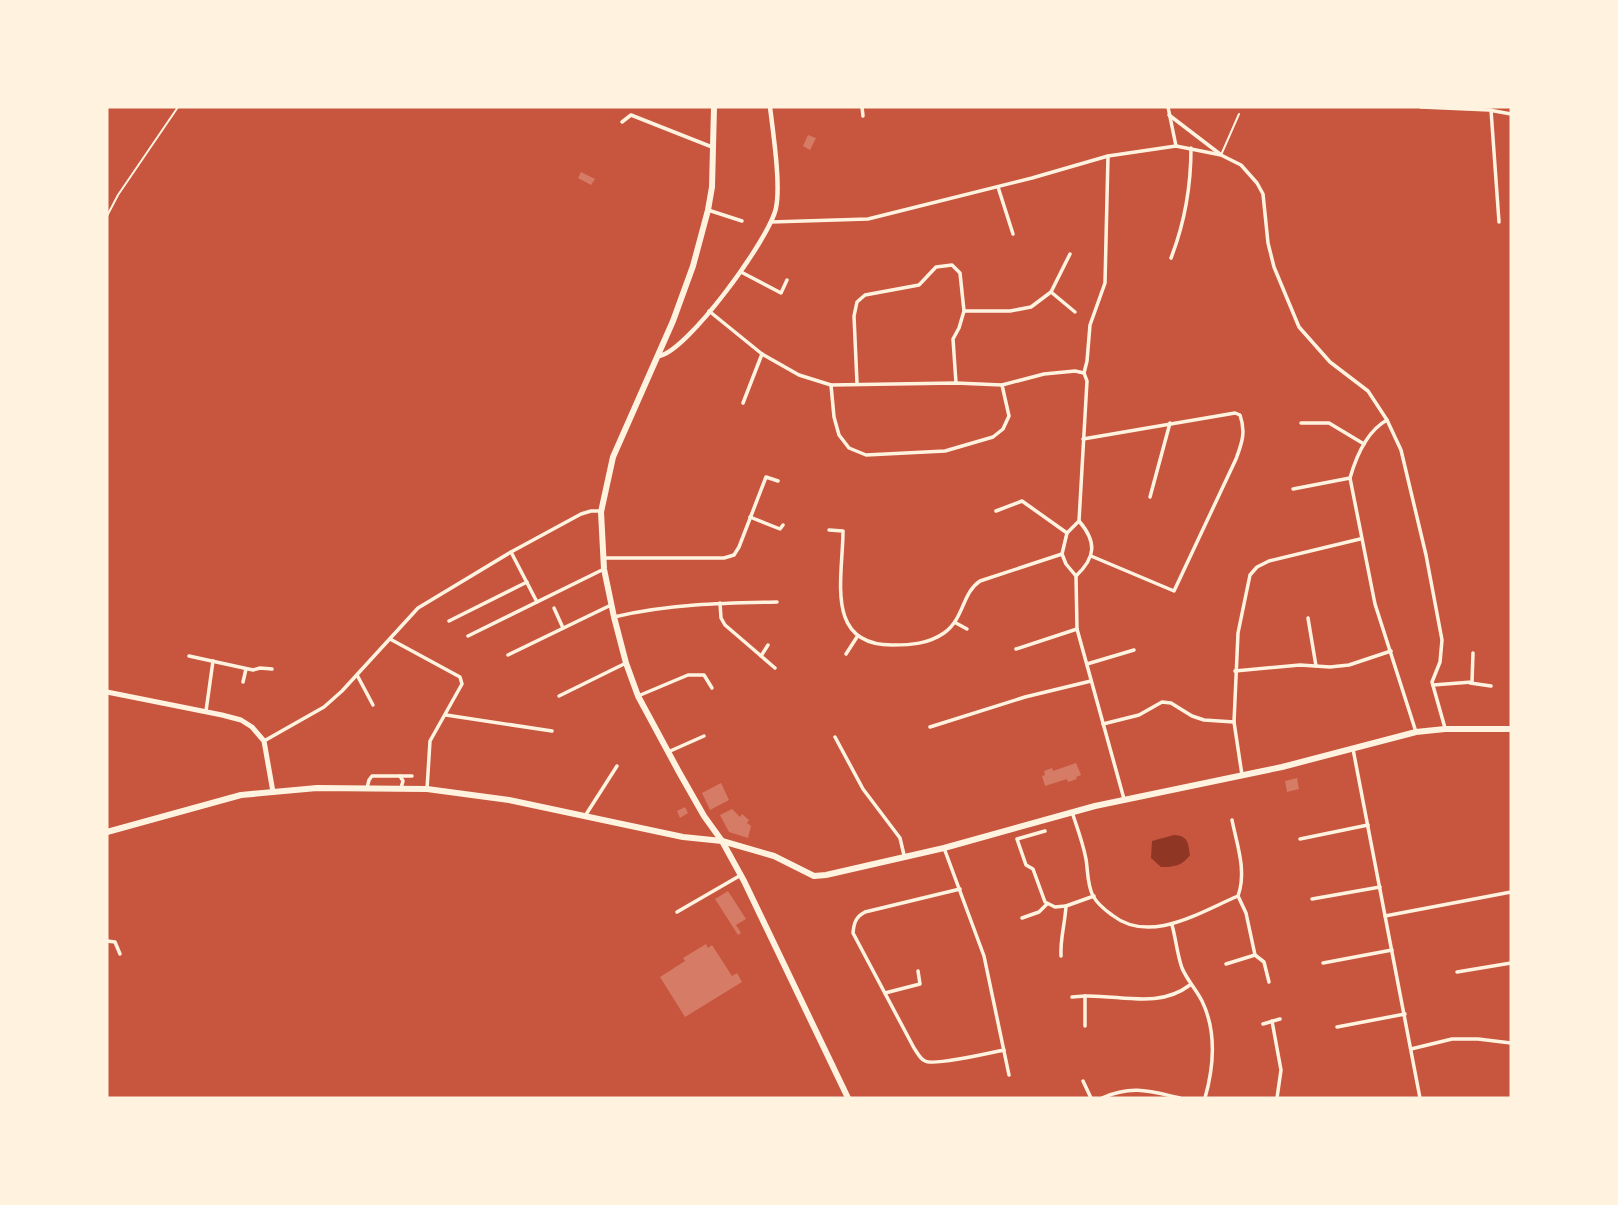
<svg xmlns="http://www.w3.org/2000/svg" width="1618" height="1205" font-family="Figtree,sans-serif">
	<style>
		.water { fill: #8f3625 }
		.building { fill: #d67c66 }
		.lines { fill: none; stroke-linecap: round; stroke-linejoin: round }
		.path { stroke: #fff3e0; stroke-width: 2 }
		.service { stroke: #fff3e0; stroke-width: 2 }
		.minor { stroke: #fff3e0; stroke-width: 3.5 }
		.tertiary { stroke: #fff3e0; stroke-width: 4.5 }
		.secondary { stroke: #fff3e0; stroke-width: 5 }
		.primary { stroke: #fff3e0; stroke-width: 6 }
	</style>
	<rect width="100%" height="100%" fill="#c8553d"/>
	<path class="water" d="M1174,835C1188,836 1188,842 1190,855C1182,866 1174,867 1161,867L1151,858L1152,841Z"/>
	<g class="building">
		<path d="M808,135L816,138L810,150L803,146Z"/>
		<path d="M581,172L595,179L591,185L578,178Z"/>
		<path d="M1076,763L1081,775L1076,777L1077,779L1068,782L1067,779L1045,786L1042,776L1045,775L1044,771L1052,768L1053,771Z"/>
		<path d="M1297,778L1299,789L1287,792L1285,781Z"/>
		<path d="M721,783L729,800L710,810L702,793Z"/>
		<path d="M685,807L688,813L680,818L677,811Z"/>
		<path d="M732,809L740,817L742,814L749,820L747,823L751,826L748,838L729,832L720,815Z"/>
		<path d="M728,891L746,919L736,925L741,933L738,935L715,899Z"/>
		<path d="M706,944L708,948L712,945L732,976L737,973L742,982L685,1017L660,977L685,961L683,958Z"/>
	</g>
	<g class="lines">
		<path class="path" d="M107,216L118,195L178,107"/>
		<path class="service" d="M1221,155L1239,114"/>
		<g class="minor">
			<path d="M862,107L863,116"/>
			<path d="M1168,107L1176,146"/>
			<path d="M1421,107L1489,110L1511,114"/>
			<path d="M1491,110L1499,222"/>
			<path d="M1169,115L1220,154"/>
			<path d="M622,122L631,115L712,147"/>
			<path d="M1108,156L1105,283L1090,325L1087,361L1084,373L1087,381L1079,521L1067,533L1062,554L1066,564L1076,576L1077,629L1124,799"/>
			<path d="M998,187L1013,234"/>
			<path d="M708,210L742,221"/>
			<path d="M771,222L868,219L1032,178L1108,156L1176,146L1221,155L1241,165L1257,183L1263,194L1268,243L1274,267L1299,327L1330,362L1368,391L1387,420L1401,450L1426,555L1442,640L1440,662L1432,682L1445,728"/>
			<path d="M1171,258C1185,222 1191,187 1191,148"/>
			<path d="M741,272L781,293L787,280"/>
			<path d="M1051,292L1070,254"/>
			<path d="M709,311L762,354L799,375L831,385L956,383L1002,385L1044,374L1075,371L1084,373"/>
			<path d="M964,311H1010L1031,307L1051,292L1075,312"/>
			<path d="M857,383L854,316L857,302L865,295L919,285L936,267L952,265L960,273L964,311L959,328L953,339L956,383"/>
			<path d="M831,385L834,417L839,435L849,448L866,455L945,451L993,437L1003,429L1009,416L1002,385"/>
			<path d="M743,403L762,354"/>
			<path d="M1387,420C1367,431 1356,457 1350,478L1375,604L1416,732"/>
			<path d="M1301,423H1329L1364,444"/>
			<path d="M1083,439L1235,413L1240,415C1246,432 1242,443 1236,459L1174,591L1091,556"/>
			<path d="M1293,489L1350,478"/>
			<path d="M1150,497L1170,423"/>
			<path d="M996,511L1022,501L1067,533"/>
			<path d="M750,517L780,529L783,525"/>
			<path d="M829,530L843,531C843,577 824,645 892,645C911,645 928,644 944,633C964,619 962,593 980,581L1062,554"/>
			<path d="M511,552L537,602"/>
			<path d="M603,558H724L734,555L739,547L766,477L778,481"/>
			<path d="M1076,576C1096,557 1097,542 1079,521"/>
			<path d="M720,603L721,618L725,625L775,668"/>
			<path d="M554,608L563,628"/>
			<path d="M614,617C668,604 722,603 777,602"/>
			<path d="M1308,618L1316,666"/>
			<path d="M449,621L527,582"/>
			<path d="M956,623L967,629"/>
			<path d="M468,636L604,569"/>
			<path d="M390,639L460,677L462,684L430,741L427,789"/>
			<path d="M1016,649L1077,629"/>
			<path d="M846,654L857,637"/>
			<path d="M508,655L611,605"/>
			<path d="M189,656L253,670L260,668L272,669"/>
			<path d="M761,656L768,645"/>
			<path d="M1087,664L1134,650"/>
			<path d="M1235,671L1300,665L1330,667L1349,665L1391,651"/>
			<path d="M357,675L373,705"/>
			<path d="M243,682L246,669"/>
			<path d="M1470,683L1491,686"/>
			<path d="M1433,685L1472,682L1473,653"/>
			<path d="M559,696L626,663"/>
			<path d="M638,696L688,675H704L712,688"/>
			<path d="M206,711L213,661"/>
			<path d="M446,715L552,731"/>
			<path d="M1103,724L1139,715L1162,702L1171,703L1192,716L1204,720L1234,722"/>
			<path d="M930,727L1025,697L1091,681"/>
			<path d="M835,737L863,789L900,838L904,855"/>
			<path d="M264,741L324,707L342,691L418,608L511,552L581,514L591,511H601"/>
			<path d="M1353,749L1420,1098"/>
			<path d="M668,752L704,736"/>
			<path d="M1242,775L1234,722L1238,633L1250,575L1257,567L1269,561L1360,539"/>
			<path d="M400,776H412"/>
			<path d="M367,788L369,780L372,776H400L403,781L401,788"/>
			<path d="M1072,812C1077,827 1083,843 1086,859C1088,871 1087,884 1093,896C1097,903 1105,910 1112,915C1150,945 1200,912 1238,896C1247,871 1237,845 1232,820"/>
			<path d="M585,816L617,766"/>
			<path d="M1045,831L1017,839L1026,865L1033,869L1045,902L1055,907L1066,906"/>
			<path d="M1300,839L1368,825"/>
			<path d="M944,848L984,956L1009,1075"/>
			<path d="M960,889L865,912C856,917 854,922 853,933L914,1048C917,1052 920,1059 925,1061C934,1066 990,1053 1004,1050"/>
			<path d="M1238,896L1246,913L1255,955L1264,962L1269,982"/>
			<path d="M1312,899L1380,887"/>
			<path d="M677,912L741,875"/>
			<path d="M1385,916L1511,892"/>
			<path d="M1022,918L1039,912L1047,904"/>
			<path d="M1172,925C1176,939 1177,954 1182,968C1187,980 1196,989 1202,1001C1217,1032 1214,1066 1205,1098"/>
			<path d="M107,941L115,942L120,954"/>
			<path d="M1061,956C1060,939 1065,924 1066,906L1094,896"/>
			<path d="M1323,963L1392,950"/>
			<path d="M1226,964L1255,955"/>
			<path d="M1457,972L1511,963"/>
			<path d="M885,993L920,984L918,971"/>
			<path d="M1072,997L1085,996"/>
			<path d="M1272,1021L1281,1070L1277,1098"/>
			<path d="M1263,1024L1280,1019"/>
			<path d="M1085,1026V996C1122,995 1158,1009 1190,985"/>
			<path d="M1337,1027L1405,1014"/>
			<path d="M1411,1049L1452,1039H1478L1511,1043"/>
			<path d="M1083,1081L1091,1098"/>
			<path d="M1102,1098C1132,1085 1149,1091 1180,1098"/>
		</g>
		<path class="tertiary" d="M659,356C687,352 770,238 776,208C781,184 773,132 770,107"/>
		<path class="secondary" d="M107,692L222,715L241,720L252,727L264,741L273,792"/>
		<g class="primary">
			<path d="M714,107L712,187L708,210L693,266L673,321L613,457L601,512L604,569L614,617L626,663L638,696L679,772L704,816L722,841L744,881L848,1098"/>
			<path d="M107,832L241,795L317,788L427,789L509,800L683,837L722,841L774,856L814,876L826,875L944,848L1095,806L1282,767L1416,732L1445,729H1511"/>
		</g>
	</g>
	<rect width="1618" height="1205" fill="none" stroke="#fff3e0" stroke-width="217"/>
</svg>
